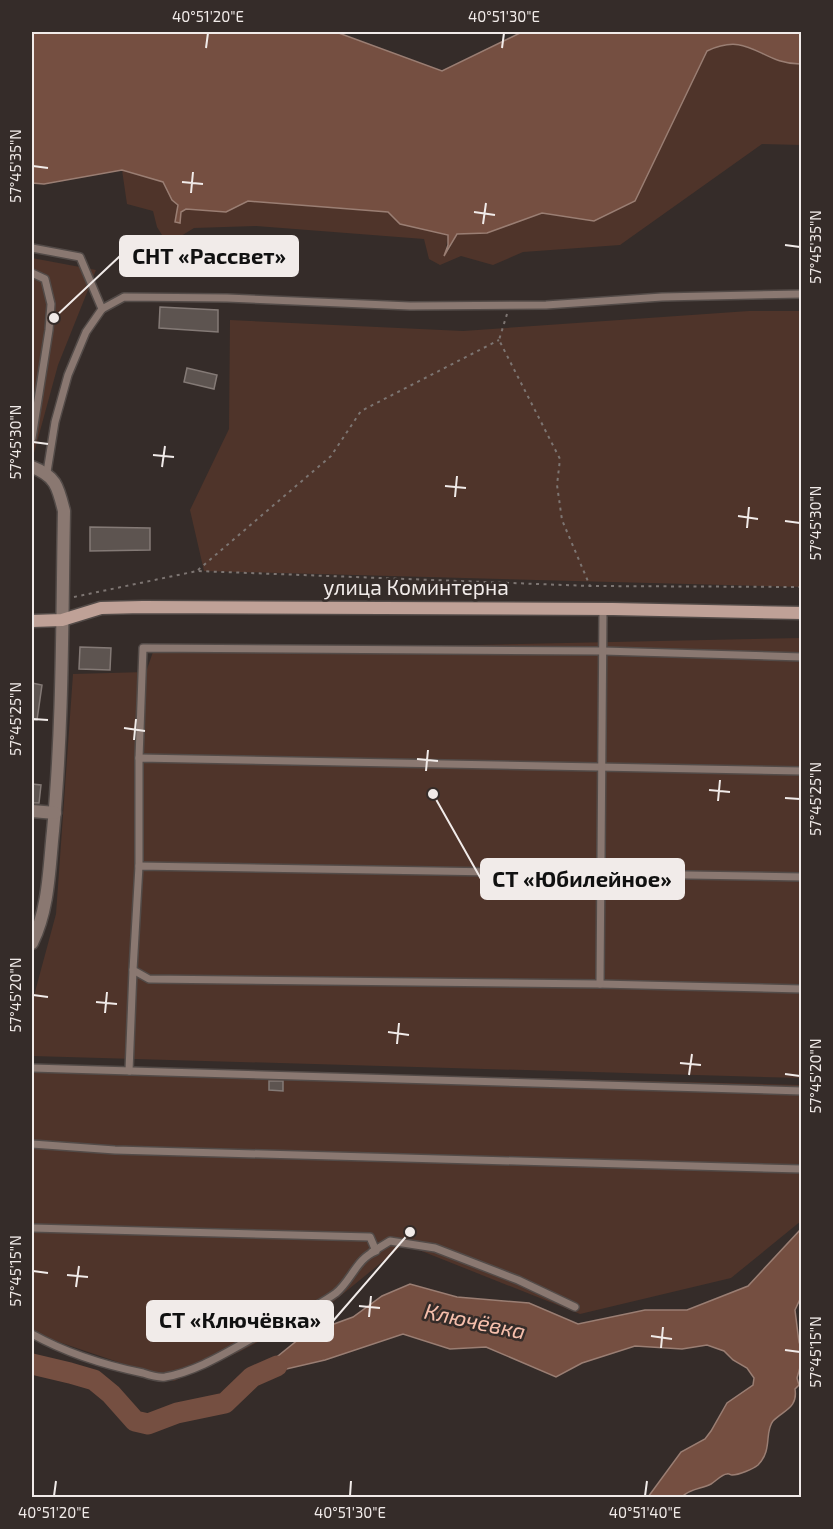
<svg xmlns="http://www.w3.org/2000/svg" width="833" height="1529" font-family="'Exo 2',sans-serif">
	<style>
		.green { fill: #4f342a }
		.water { fill: #754f41; stroke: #9a7e73; stroke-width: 1.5 }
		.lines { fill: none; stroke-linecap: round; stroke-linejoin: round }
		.river { stroke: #754f41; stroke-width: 21 }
		.building { fill: #5d5450; stroke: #847a76; stroke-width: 1.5 }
		.lane-casing { stroke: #534b48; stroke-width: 10 }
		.street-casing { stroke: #534b48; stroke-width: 15 }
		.secondary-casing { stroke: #534b48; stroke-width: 15 }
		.path { stroke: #7d7572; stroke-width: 2; stroke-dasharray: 3 4.5; stroke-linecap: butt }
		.lane { stroke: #8a7871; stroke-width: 7 }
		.street { stroke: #8a7871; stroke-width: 12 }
		.secondary { stroke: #bfa197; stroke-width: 12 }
		.ticks { fill: none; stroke: #f1ebe9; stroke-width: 2 }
		.labels { text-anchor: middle; stroke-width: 5; stroke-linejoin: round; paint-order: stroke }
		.street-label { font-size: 21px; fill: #f1ebe9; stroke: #352c29 }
		.water-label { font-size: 22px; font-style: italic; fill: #f6bfac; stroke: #352c29 }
		.leader { fill: none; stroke: #f1ebe9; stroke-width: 2 }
		.callout-dot { fill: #f1ebe9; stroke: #352c29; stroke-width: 2 }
		.callout { fill: #f1ebe9; stroke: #f1ebe9; stroke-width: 2 }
		.callout-label { font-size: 22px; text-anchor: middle; font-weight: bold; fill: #111 }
		.neatline { fill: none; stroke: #f1ebe9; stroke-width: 2 }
		.ticks-label { font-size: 15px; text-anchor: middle; fill: #f1ebe9 }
	</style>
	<rect width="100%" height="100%" fill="#352c29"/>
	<g class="green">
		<path d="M736,43C759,50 777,65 801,64V145L762,144L620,245L523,252L493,265L461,256L440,265L429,259L424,239L256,226L194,228L181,236L164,238L157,227L153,211L127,204L122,170L163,182L172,200L178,205L176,222L181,212L186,209L226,212L248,201L388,212L400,224L448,235L445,254L449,250L457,234L487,233L542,213L594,221L635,201L706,51L722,44Z"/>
		<path d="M32,258L96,270L58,365L34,453L32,452Z"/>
		<path d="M749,311H801V587L204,571L190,510L229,429L230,320L463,331Z"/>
		<path d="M801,638V1078L32,1056V1003L56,914L73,674L146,672L153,652Z"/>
		<path d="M32,1065L801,1085V1221L731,1278L580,1314L404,1244L333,1302L239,1352L174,1381L32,1333Z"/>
	</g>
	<g class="water">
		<path d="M32,32H336L442,71L522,32H801L802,64C760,65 751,30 707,51L635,201L594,221L542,213L487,233L457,234L444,256L448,245V235L400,224L388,212L248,201L226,212L186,209L181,212L180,223L175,222L178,205L172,200L163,182L122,170L44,184L32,183Z"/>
		<path d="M801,1229V1297L795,1310L799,1342L801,1347V1364L797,1378L799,1385L795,1389C798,1408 784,1410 773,1421C764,1432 773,1450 758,1465C753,1469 739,1475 732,1475C730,1475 729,1473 727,1474C722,1474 716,1481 711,1484C702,1489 690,1488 682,1497H648L681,1452L705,1439L711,1431L727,1403L753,1385L754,1378L747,1368L733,1360L724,1351L707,1345L682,1349L635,1346L582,1363L556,1377L486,1347L450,1349L403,1334L325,1360L252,1377L304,1335L353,1317L382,1296L410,1284L457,1297L529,1303L578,1324L645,1310H687L748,1286Z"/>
	</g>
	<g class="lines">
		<path class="river" d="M32,1364L70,1373L94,1380L111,1394L135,1421L148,1424L177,1413L225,1403L252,1377L277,1366"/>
	</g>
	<g class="building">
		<path d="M160,307L218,310V332L159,328Z"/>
		<path d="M187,368L217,375L214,389L184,382Z"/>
		<path d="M90,527L150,528V550L90,551Z"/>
		<path d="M80,647L111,648L110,670L79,669Z"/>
		<path d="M32,683L42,685L37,720H32Z"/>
		<path d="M32,784L41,785L39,803H32Z"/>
		<path d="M269,1081H283V1091L269,1090Z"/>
	</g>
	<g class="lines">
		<defs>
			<g id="lane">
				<path d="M32,248L80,257L102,309"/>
				<path d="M32,273L45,279L51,304L49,330L32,438"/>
				<path d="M47,472L55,422L68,375L86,332L102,309L124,297L227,298L410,306L546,305L662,297L802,294"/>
				<path d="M139,758L143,648L603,651L802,657"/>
				<path d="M139,866V758L802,771"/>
				<path d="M802,877L139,866L133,970L149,979L600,984L802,989"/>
				<path d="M600,984L603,609"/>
				<path d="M32,1068L802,1091"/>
				<path d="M129,1071L133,970"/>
				<path d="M32,1144L115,1150L802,1169"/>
				<path d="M32,1228L370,1237L376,1251C357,1258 351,1281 336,1293C314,1309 288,1320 264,1332C233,1348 200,1371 165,1377C158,1378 149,1375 143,1373C104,1365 66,1353 32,1334"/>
				<path d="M372,1252L390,1241L435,1248L518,1280L575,1307"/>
			</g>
			<g id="street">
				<path d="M32,467C56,476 58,487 64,511C62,618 63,725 53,831C49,869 49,908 32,943"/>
				<path d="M32,811L55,813"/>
			</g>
			<path id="secondary" d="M32,621L62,620L101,608L143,607L613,609L802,613"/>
		</defs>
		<use href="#lane" class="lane-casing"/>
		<use href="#street" class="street-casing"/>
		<use href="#secondary" class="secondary-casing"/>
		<g class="path">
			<path d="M507,314L499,340L560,459L557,485L562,520L590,586"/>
			<path d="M198,570L331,456L361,411L499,340"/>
			<path d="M74,597L197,571L590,586L802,587"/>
		</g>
		<use href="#lane" class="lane"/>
		<use href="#street" class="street"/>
		<use href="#secondary" class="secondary"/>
	</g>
	<path class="ticks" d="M206,48L208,33M502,48L504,33M33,166L48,168M182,182L203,184M191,193L193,172M474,212L495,215M483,224L486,203M785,245L800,247M33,442L48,444M153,455L174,457M162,467L165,446M445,486L466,488M455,497L457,476M738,516L758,519M785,521L800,523M747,528L749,507M33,719L48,720M124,728L145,731M134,740L136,719M417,759L438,761M426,771L428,750M709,790L730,792M785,798L800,799M718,801L720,780M33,995L48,997M96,1002L117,1004M105,1013L107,992M388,1032L409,1035M397,1044L399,1023M680,1063L701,1065M785,1074L800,1076M689,1075L692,1054M33,1271L48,1273M67,1275L88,1277M76,1287L79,1266M359,1306L380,1308M369,1317L371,1296M651,1336L672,1339M661,1348L663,1327M785,1350L800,1352M54,1496L56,1481M350,1496L351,1481M645,1496L647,1481"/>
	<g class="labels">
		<g class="street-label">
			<text x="416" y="595">улица Коминтерна</text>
		</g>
		<g class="water-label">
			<text transform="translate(475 1321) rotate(12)" y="8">Ключёвка</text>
		</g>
	</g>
	<path class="leader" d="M54 318L120 256M433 794L481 879M410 1232L333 1321"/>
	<g class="callout-dot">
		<circle cx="54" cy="318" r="6"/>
		<circle cx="433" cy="794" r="6"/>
		<circle cx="410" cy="1232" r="6"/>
	</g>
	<g class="callout">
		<rect x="120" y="236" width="178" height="40" rx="6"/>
		<rect x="481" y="859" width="203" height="40" rx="6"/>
		<rect x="147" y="1301" width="186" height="40" rx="6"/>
	</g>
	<g class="callout-label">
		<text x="209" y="264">СНТ «Рассвет»</text>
		<text x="582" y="887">СТ «Юбилейное»</text>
		<text x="240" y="1328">СТ «Ключёвка»</text>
	</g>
	<rect width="833" height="1529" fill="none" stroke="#352c29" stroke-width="66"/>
	<rect x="33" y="33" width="767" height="1463" class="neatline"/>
	<g class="ticks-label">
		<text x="208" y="22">40°51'20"E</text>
		<text x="504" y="22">40°51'30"E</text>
		<text transform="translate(16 166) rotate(-90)" y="5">57°45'35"N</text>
		<text transform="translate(816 247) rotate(-90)" y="5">57°45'35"N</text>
		<text transform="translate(16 442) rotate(-90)" y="5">57°45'30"N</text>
		<text transform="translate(816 523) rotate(-90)" y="5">57°45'30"N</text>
		<text transform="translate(16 719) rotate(-90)" y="5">57°45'25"N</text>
		<text transform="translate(816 799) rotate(-90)" y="5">57°45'25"N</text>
		<text transform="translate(16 995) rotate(-90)" y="5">57°45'20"N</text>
		<text transform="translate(816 1076) rotate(-90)" y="5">57°45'20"N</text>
		<text transform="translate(16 1271) rotate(-90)" y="5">57°45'15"N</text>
		<text transform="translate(816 1352) rotate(-90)" y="5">57°45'15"N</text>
		<text x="54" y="1518">40°51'20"E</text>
		<text x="350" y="1518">40°51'30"E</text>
		<text x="645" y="1518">40°51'40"E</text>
	</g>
</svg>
